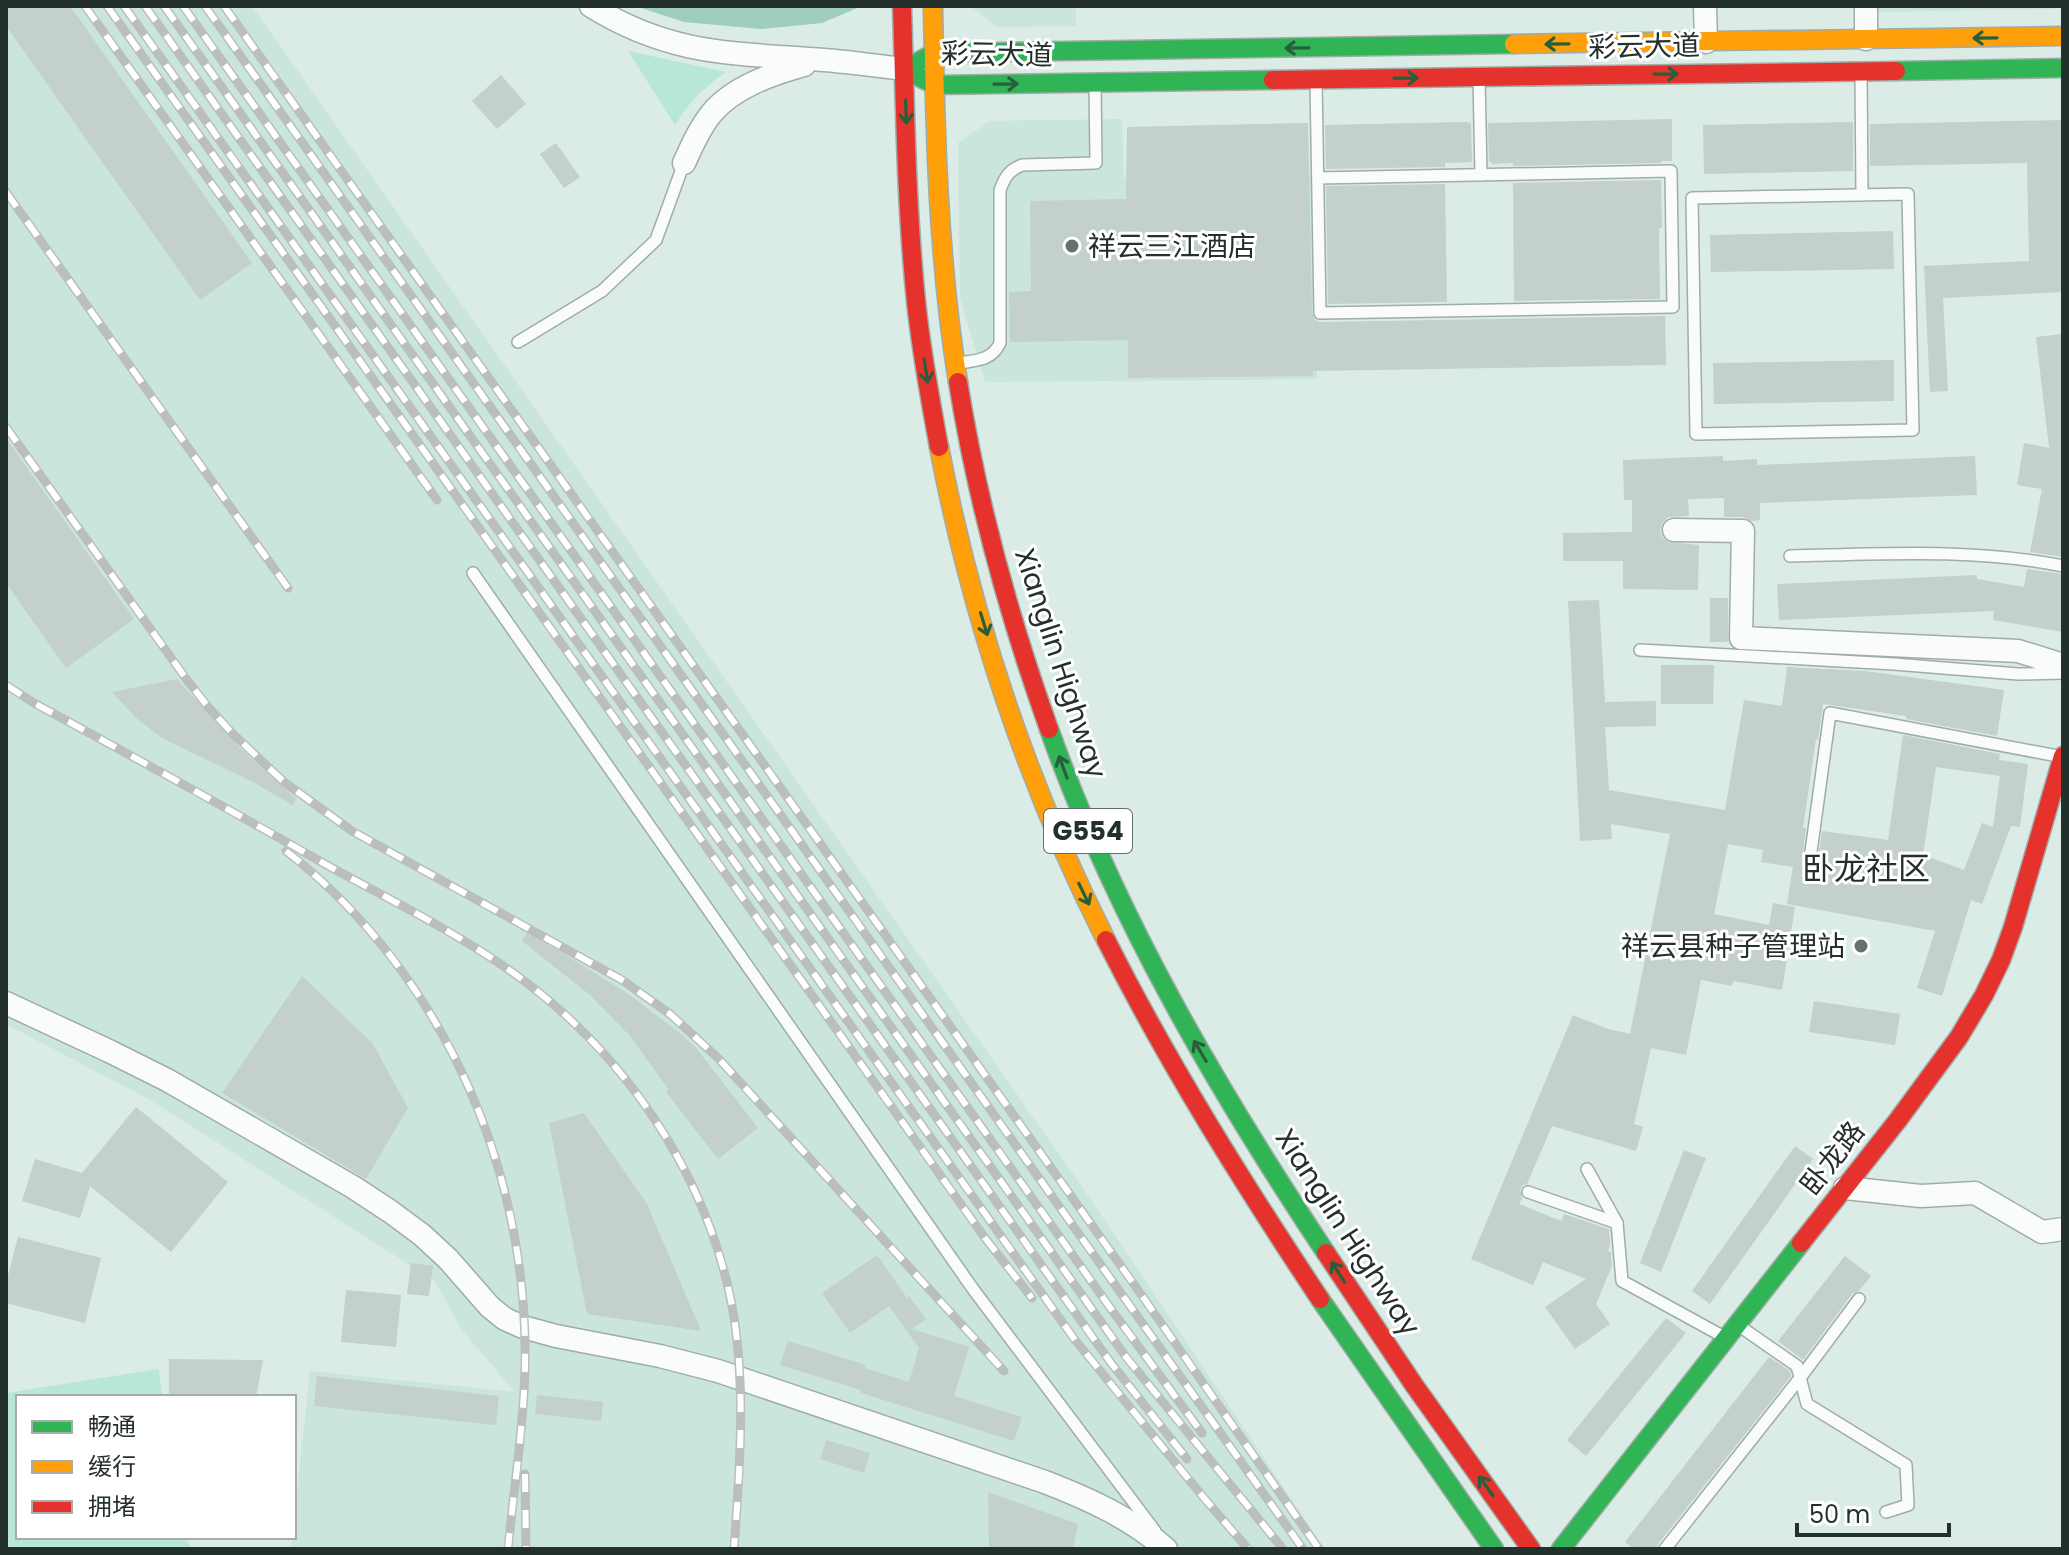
<svg xmlns="http://www.w3.org/2000/svg" width="2069" height="1555" font-family="Poppins,'Noto Sans SC',sans-serif">
	<style>
		.built { fill: #cae5dc }
		.green { fill: #b8e6d8 }
		.forest { fill: #9fcdc0 }
		.building { fill: #c3d0cc; fill-rule: evenodd }
		.lines { fill: none; stroke-linecap: round; stroke-linejoin: round }
		.lane-casing { stroke: #a0aca8; stroke-width: 14 }
		.street-casing { stroke: #a0aca8; stroke-width: 25 }
		.fast-casing { stroke: #a0aca8; stroke-width: 21 }
		.slow-casing { stroke: #a0aca8; stroke-width: 21 }
		.jam-casing { stroke: #a0aca8; stroke-width: 21 }
		.lane { stroke: #fafcfb; stroke-width: 11 }
		.street { stroke: #fafcfb; stroke-width: 22 }
		.fast { stroke: #30b455; stroke-width: 18 }
		.slow { stroke: #ff9f0a; stroke-width: 18 }
		.jam { stroke: #e5322d; stroke-width: 18 }
		.rail-casing { stroke: #babebc; stroke-width: 9 }
		.rail { stroke: #fff; stroke-width: 6; stroke-dasharray: 18; stroke-linecap: butt }
		.oneway { stroke: #285e3a }
		.poi-dot { fill: #64716d; stroke: #fff; stroke-width: 3 }
		.labels { text-anchor: middle; stroke-width: 6; stroke-linejoin: round; paint-order: stroke }
		.shield { fill: #fff; stroke: #666e6b; stroke-width: 2 }
		.shield-label { font-size: 26px; font-weight: bold; fill: #24302c }
		.street-label { font-size: 28px; fill: #24302c; stroke: #fff }
		.poi-label { font-size: 28px; fill: #24302c; stroke: #fff; text-anchor: start }
		.quarter-label { font-size: 32px; fill: #24302c; stroke: #fff }
	</style>
	<rect width="100%" height="100%" fill="#dbebe6"/>
	<g class="built">
		<path d="M6,6H252L1087,1194L1325,1549H291L310,1371L515,1392L462,1330L435,1281L152,1101L6,1024Z"/>
		<path d="M970,6H1076V26L997,27Z"/>
		<path d="M1873,6H2054L2053,9L1873,12Z"/>
		<path d="M1122,119L1124,178L1315,174L1317,379L985,382L960,298L958,143L990,121Z"/>
	</g>
	<g class="green">
		<path d="M628,51L726,72C702,89 691,100 675,125Z"/>
		<path d="M159,1369L162,1397H18V1537H186L191,1549H6V1393Z"/>
	</g>
	<path class="forest" d="M635,6H862L822,23L761,29L684,22Z"/>
	<g class="building">
		<path d="M6,6H70L252,263L200,300L6,26Z"/>
		<path d="M501,75L526,104L497,129L472,101Z"/>
		<path d="M1672,119V161H1661V163L1513,166V163L1492,164V162H1489L1488,123Z"/>
		<path d="M2063,120V292L1943,298L1948,391L1930,392L1924,266L2029,261L2027,163L1870,166V124Z"/>
		<path d="M1465,122L1471,123L1472,162L1445,163V167L1326,169L1325,125Z"/>
		<path d="M1853,122V171L1704,174L1703,125Z"/>
		<path d="M1308,123L1312,313L1315,320L1320,322L1665,316L1666,365L1313,371V376L1128,378V340L1010,342L1009,292L1031,291L1030,201L1126,199L1127,127Z"/>
		<path d="M556,143L580,177L564,188L540,154Z"/>
		<path d="M1661,180L1662,228H1659L1660,299L1514,301L1513,183Z"/>
		<path d="M1445,184L1447,302L1328,304L1326,186Z"/>
		<path d="M1893,231L1894,269L1711,272L1710,235Z"/>
		<path d="M2063,334V557L2030,552L2042,489L2017,485L2024,443L2049,448L2036,337Z"/>
		<path d="M1894,360V401L1714,404L1713,363Z"/>
		<path d="M6,438L134,619L66,668L6,583Z"/>
		<path d="M1723,456V461L1757,459V465L1975,456L1977,495L1760,503V520L1752,521L1743,517H1724V498L1688,499L1689,516L1668,517L1662,524L1660,531L1662,537L1668,542L1699,545L1698,590L1623,589V561H1563V533L1632,532V500H1624L1623,460Z"/>
		<path d="M2027,569L2063,574V632L1993,620L1994,611L1779,620L1777,584L1977,575V579L2024,587Z"/>
		<rect x="1710" y="598" width="18" height="44"/>
		<path d="M1599,600L1605,702L1656,701V726L1605,727L1609,790L1725,810L1744,700L1782,706L1787,667L1865,671L2004,690L1997,736L1906,719V716L1823,704L1818,740L1816,739L1803,828H1806L1802,859L1803,863L1808,867L1814,866L1818,861L1822,831L1888,840L1903,735L2000,754L1999,760L2028,764L2020,827L2011,826L1982,904L1971,900L1942,996L1917,988L1935,931L1787,904L1793,867L1761,862L1763,850L1728,844L1714,914L1769,925L1773,903L1795,907L1782,990L1733,981L1732,986L1701,980L1686,1055L1651,1048L1634,1124L1643,1127L1636,1151L1552,1126L1527,1184L1523,1185L1520,1190L1522,1198L1519,1204L1561,1221L1564,1214L1609,1229L1610,1244L1608,1251L1611,1252L1612,1266L1596,1304L1610,1324L1575,1349L1545,1307L1586,1279L1543,1262L1533,1285L1471,1259L1573,1015L1608,1029L1630,1034L1670,834L1611,824L1612,839L1580,841L1568,601ZM1936,767L2000,776L1993,827L1982,823L1964,870L1923,855Z"/>
		<path d="M1661,665H1714L1713,704H1661Z"/>
		<path d="M177,679L241,749L296,799L292,805L253,782L162,738L136,718L112,692Z"/>
		<path d="M528,932L624,991L681,1034L696,1048L758,1128L718,1159L666,1092L669,1090L630,1036L590,995L522,941Z"/>
		<path d="M302,976L373,1044L408,1108L366,1179L222,1093Z"/>
		<path d="M1814,1001L1900,1014L1895,1045L1809,1032Z"/>
		<path d="M136,1107L228,1182L171,1252L90,1186L80,1218L22,1201L35,1159L82,1173Z"/>
		<path d="M584,1113L647,1204L701,1331L587,1314L549,1123Z"/>
		<path d="M1795,1146L1813,1159L1710,1304L1692,1291Z"/>
		<path d="M1684,1150L1706,1158L1661,1272L1640,1263Z"/>
		<path d="M18,1237L101,1258L85,1323L6,1303V1283Z"/>
		<path d="M877,1255L907,1298L909,1296L926,1319L912,1329L969,1347L954,1396L1022,1417L1014,1441L861,1393V1390L780,1365L788,1341L866,1365L865,1368L909,1382L919,1348L889,1306L850,1333L822,1293Z"/>
		<path d="M1845,1256L1871,1276L1859,1291L1852,1294L1803,1360L1778,1341Z"/>
		<path d="M411,1263L433,1266L429,1296L407,1294Z"/>
		<path d="M346,1290L401,1295L396,1347L341,1342Z"/>
		<path d="M1666,1318L1686,1333L1586,1456L1567,1440Z"/>
		<path d="M1769,1357L1790,1371L1791,1376L1658,1544L1657,1549H1634L1625,1542Z"/>
		<path d="M169,1359L263,1360L256,1397H169Z"/>
		<path d="M317,1376L499,1396L496,1425L314,1406Z"/>
		<path d="M537,1395L603,1402L601,1421L535,1414Z"/>
		<path d="M826,1440L870,1453L864,1473L820,1459Z"/>
		<path d="M988,1492L1078,1524L1073,1549H989Z"/>
	</g>
	<g class="lines">
		<defs>
			<g id="lane">
				<path d="M1861,72L1862,195"/>
				<path d="M1479,77L1481,175"/>
				<path d="M1316,81L1320,313L1673,307L1671,171L1318,178"/>
				<path d="M1908,194L1913,430L1696,434L1692,198Z"/>
				<path d="M518,342L602,291L656,240L684,163"/>
				<path d="M960,363C978,360 992,360 1000,343V190C1005,177 1008,171 1022,165L1096,163L1095,83"/>
				<path d="M1790,556C1881,554 1973,548 2063,566"/>
				<path d="M473,573L973,1289L1155,1531"/>
				<path d="M1640,650L1894,664L2018,674L2063,673"/>
				<path d="M1810,859L1830,713L2063,757"/>
				<path d="M1587,1169L1617,1223L1622,1281L1726,1338"/>
				<path d="M1528,1192L1617,1223"/>
				<path d="M1738,1325L1797,1366L1807,1404L1906,1465L1908,1505L1886,1512"/>
				<path d="M1665,1549L1800,1378L1859,1299"/>
			</g>
			<g id="street">
				<path d="M591,6C671,56 734,53 824,60C850,62 877,66 904,69"/>
				<path d="M1705,6L1706,42"/>
				<path d="M1866,6V39"/>
				<path d="M684,163C692,146 699,129 711,114C733,87 772,74 804,65"/>
				<path d="M1674,530L1743,531L1741,638L2018,651L2063,665"/>
				<path d="M6,1003L109,1051L167,1080L353,1187L391,1212L422,1235L448,1259L490,1307L505,1319L523,1327L556,1336L660,1356L718,1371L1045,1482C1089,1499 1131,1518 1166,1549"/>
				<path d="M1845,1188L1921,1196L1975,1193L2042,1232L2063,1229"/>
			</g>
			<g id="fast">
				<path d="M916,63L934,53L1514,44"/>
				<path d="M1896,71L2063,68"/>
				<path d="M917,76L935,85L1273,80"/>
				<path d="M1049,729C1115,915 1217,1089 1326,1253"/>
				<path d="M1320,1299L1494,1549"/>
				<path d="M1561,1549L1801,1243"/>
			</g>
			<g id="slow">
				<path d="M933,6C935,132 938,258 958,382"/>
				<path d="M1514,44L2063,36"/>
				<path d="M939,447C972,618 1028,786 1106,940"/>
			</g>
			<g id="jam">
				<path d="M902,6C905,104 906,203 916,301C921,350 930,399 939,447"/>
				<path d="M1273,80L1896,71"/>
				<path d="M958,382C977,500 1009,617 1049,729"/>
				<path d="M1106,940C1169,1065 1243,1183 1320,1299"/>
				<path d="M1801,1243L1898,1120L1959,1037L1984,995L2001,960L2013,927L2063,756"/>
				<path d="M1326,1253L1414,1385L1531,1549"/>
			</g>
		</defs>
		<use href="#lane" class="lane-casing"/>
		<use href="#street" class="street-casing"/>
		<use href="#fast" class="fast-casing"/>
		<use href="#slow" class="slow-casing"/>
		<use href="#jam" class="jam-casing"/>
		<use href="#lane" class="lane"/>
		<use href="#street" class="street"/>
		<use href="#fast" class="fast"/>
		<use href="#slow" class="slow"/>
		<use href="#jam" class="jam"/>
		<defs>
			<g id="rail">
				<path d="M85,6L437,500"/>
				<path d="M107,6L985,1238L1032,1298"/>
				<path d="M124,6L1075,1340L1204,1498L1248,1549"/>
				<path d="M145,6L1111,1363L1187,1459"/>
				<path d="M164,6L1126,1357L1283,1549"/>
				<path d="M183,6L1114,1313L1202,1433"/>
				<path d="M205,6L1303,1549"/>
				<path d="M224,6L1138,1290L1319,1549"/>
				<path d="M6,192L288,588"/>
				<path d="M6,427L187,680L209,708L233,734L284,782L352,831L622,980L670,1014L717,1057L1004,1371"/>
				<path d="M6,685L34,703C132,756 229,809 325,864C390,900 464,936 523,980C625,1056 703,1170 730,1296C747,1376 740,1468 734,1549"/>
				<path d="M286,851C449,978 536,1186 524,1392C521,1444 513,1497 508,1549"/>
				<path d="M525,1474L526,1549"/>
			</g>
		</defs>
		<use href="#rail" class="rail-casing"/>
		<use href="#rail" class="rail"/>
	</g>
	<defs><path id="oneway-shaft" d="M-6 0H5M1.5-3L5.5 0L1.5 3" fill="none" stroke-width="1.6" stroke-linecap="round" stroke-linejoin="round" transform="scale(2)"/></defs>
	<g class="oneway">
		<use href="#oneway-shaft" transform="translate(1985 38) rotate(179)"/>
		<use href="#oneway-shaft" transform="translate(1557 44) rotate(179)"/>
		<use href="#oneway-shaft" transform="translate(1297 48) rotate(179)"/>
		<use href="#oneway-shaft" transform="translate(1666 74) rotate(-1)"/>
		<use href="#oneway-shaft" transform="translate(1406 78) rotate(-1)"/>
		<use href="#oneway-shaft" transform="translate(1006 84) rotate(-1)"/>
		<use href="#oneway-shaft" transform="translate(906 112) rotate(88)"/>
		<use href="#oneway-shaft" transform="translate(926 371) rotate(81)"/>
		<use href="#oneway-shaft" transform="translate(984 624) rotate(73)"/>
		<use href="#oneway-shaft" transform="translate(1063 767) rotate(-110)"/>
		<use href="#oneway-shaft" transform="translate(1084 894) rotate(64)"/>
		<use href="#oneway-shaft" transform="translate(1200 1051) rotate(-121)"/>
		<use href="#oneway-shaft" transform="translate(1338 1272) rotate(-123)"/>
		<use href="#oneway-shaft" transform="translate(1486 1486) rotate(-126)"/>
	</g>
	<g class="poi-dot">
		<circle cx="1072" cy="246" r="8"/>
		<circle cx="1861" cy="946" r="8"/>
	</g>
	<g class="labels">
		<rect class="shield" x="1044" y="809" width="88" height="44" rx="6"/>
		<g class="shield-label">
			<text x="1088" y="840">G554</text>
		</g>
		<g class="street-label">
			<text transform="translate(1644 46) rotate(-1)" y="10">彩云大道</text>
			<text transform="translate(997 54) rotate(1)" y="10">彩云大道</text>
			<text transform="translate(1061 663) rotate(72)" y="10">Xianglin Highway</text>
			<text transform="translate(1832 1158) rotate(-52)" y="10">卧龙路</text>
			<text transform="translate(1348 1232) rotate(57)" y="10">Xianglin Highway</text>
		</g>
		<g class="poi-label">
			<text x="1088" y="256">祥云三江酒店</text>
			<text x="1845" y="956" text-anchor="end">祥云县种子管理站</text>
		</g>
		<g class="quarter-label">
			<text x="1866" y="880">卧龙社区</text>
		</g>
	</g>
	<rect width="2069" height="1555" fill="none" stroke="#24302c" stroke-width="16"/>
	<rect x="16" y="1395" width="280" height="144" fill="#ffffff" stroke="#a7acab" stroke-width="2"/>
	<rect x="32" y="1421" width="40" height="12" fill="#30b455" stroke="#a7acab" stroke-width="2"/>
	<text x="88" y="1435" font-size="24" fill="#24302c">畅通</text>
	<rect x="32" y="1461" width="40" height="12" fill="#ff9f0a" stroke="#a7acab" stroke-width="2"/>
	<text x="88" y="1475" font-size="24" fill="#24302c">缓行</text>
	<rect x="32" y="1501" width="40" height="12" fill="#e5322d" stroke="#a7acab" stroke-width="2"/>
	<text x="88" y="1515" font-size="24" fill="#24302c">拥堵</text>
	<path d="M1797 1523v12h152v-12" fill="none" stroke="#24302c" stroke-width="4"/>
	<text x="1809" y="1523" font-size="24" fill="#24302c" stroke="#ffffff" stroke-width="6" paint-order="stroke">50 m</text>
</svg>
